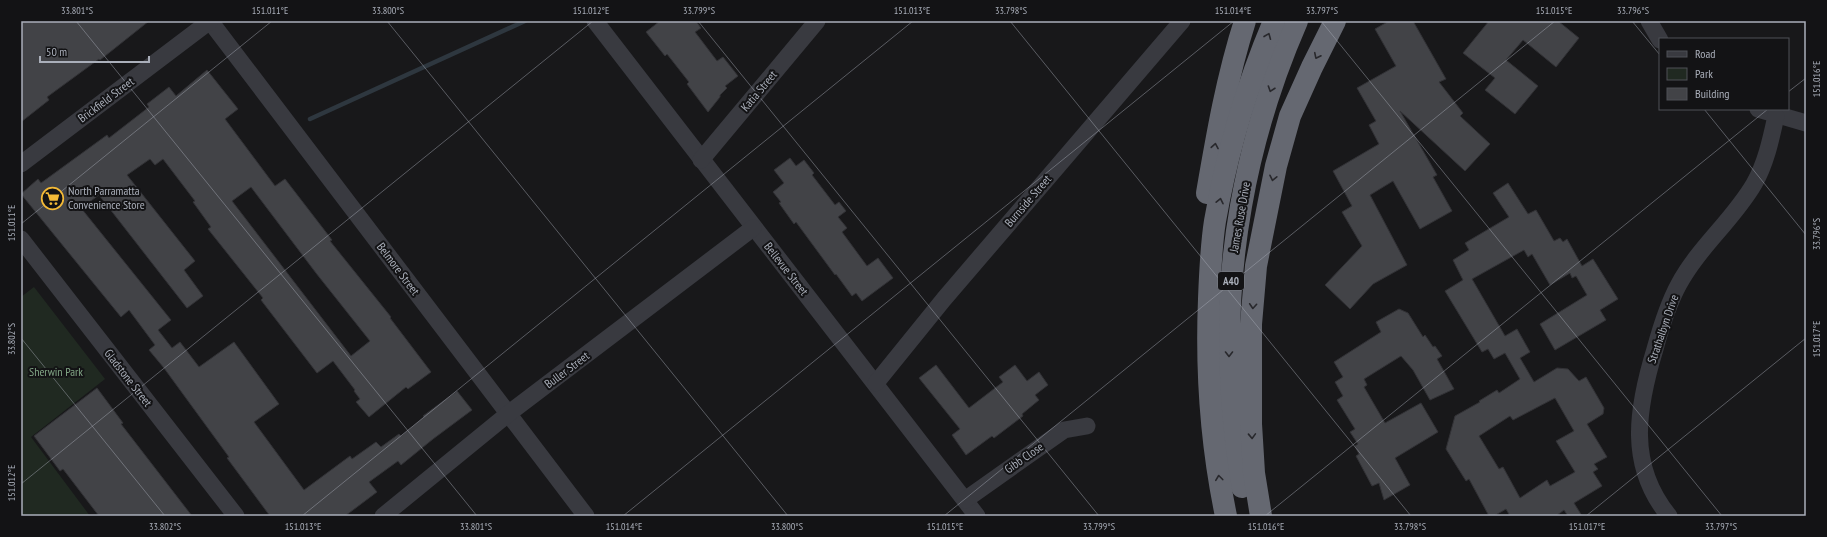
<svg xmlns="http://www.w3.org/2000/svg" width="1827" height="537" font-family="'PT Sans Narrow',sans-serif">
	<style>
		.green { fill: #202921 }
		.lines { fill: none; stroke-linecap: round; stroke-linejoin: round }
		.stream { stroke: #2e373f; stroke-width: 4.5 }
		.building { fill: #424347; stroke: #323236; fill-rule: evenodd }
		.street { stroke: #393a40; stroke-width: 17 }
		.highway { stroke: #656871; stroke-width: 22 }
		.oneway { stroke: #28282c }
		.ticks { fill: none; stroke: #aaafba; stroke-width: 1; stroke-opacity: 0.45 }
		.labels { text-anchor: middle; stroke-width: 4; stroke-linejoin: round; paint-order: stroke }
		.shield { fill: #131315; stroke: #7d8088; stroke-width: 1 }
		.shield-label { font-size: 11px; font-weight: bold; fill: #aaafba }
		.street-label { font-size: 12px; fill: #aaafba; stroke: #131315 }
		.poi-label { font-size: 12px; fill: #aaafba; stroke: #131315; text-anchor: start }
		.park-label { font-size: 12px; fill: #81a585; stroke: #131315 }
		.neatline { fill: none; stroke: #aaafba; stroke-width: 1.5 }
		.ticks-label { font-size: 10px; text-anchor: middle; fill: #aaafba }
	</style>
	<rect width="100%" height="100%" fill="#18181a"/>
	<path class="green" d="M34,287L105,379L31,437L90,516H21V297Z"/>
	<g class="lines">
		<path class="stream" d="M310,119L525,21"/>
	</g>
	<g class="building">
		<path d="M21,21H149L100,60L99,59L47,97L49,100L21,122Z"/>
		<path d="M660,21H696L701,28L695,32L717,61L723,57L738,76L725,86L727,88L720,95V97L708,112L687,84L689,82L667,54L665,56L646,32Z"/>
		<path d="M1389,21H1413L1446,79L1439,82L1463,113L1460,116L1490,144L1465,171L1400,111L1437,175L1433,177L1452,211L1420,229L1393,181L1370,195L1407,265L1373,284L1350,309L1325,285L1362,246L1342,212L1352,206L1333,171L1379,144L1369,125L1376,121L1357,88L1396,66L1375,29Z"/>
		<path d="M1489,21H1558L1579,38L1556,67L1523,40L1506,60L1538,86L1515,114L1485,90L1495,78L1463,53Z"/>
		<path d="M207,70L238,109L225,119L275,186L285,179L332,240L330,241L391,317L390,318L431,372L408,389L406,387L369,417L356,402L360,399L354,391L355,390L333,361L317,373L261,300L263,298L208,229L211,227L193,202L195,201L163,159L155,165L150,159L127,175L195,261L184,270L203,296L187,308L99,195L81,208L171,320L158,330L172,348L180,342L199,367L234,342L279,404L254,422L304,490L350,456L352,459L376,442L381,447L399,434L401,436L424,417L423,416L457,391L472,410L433,439L401,465L398,461L369,482L377,492L345,516H270L227,458L229,457L164,368L149,350L155,345L129,310L121,317L21,194L38,179L41,183L107,135L109,138L149,107L147,104L169,87L176,96ZM251,187L316,273L370,341L351,356L232,201Z"/>
		<path d="M790,158L796,166L804,160L814,173L812,175L835,205L839,202L846,211L838,217L847,228L842,232L867,266L878,258L893,278L862,301L856,293L852,296L836,274L835,275L796,222L794,224L779,203L781,202L773,192L784,183L774,170Z"/>
		<path d="M1508,183L1528,214L1536,210L1554,241L1560,238L1563,242L1567,239L1582,266L1593,259L1618,299L1600,310L1606,320L1555,350L1540,324L1587,295L1576,276L1572,278L1570,273L1550,285L1532,254L1528,257L1524,250L1472,279L1505,336L1517,329L1530,352L1520,358L1534,382L1557,368L1568,369L1579,381L1586,377L1604,408L1603,414L1587,424L1607,457L1594,464L1598,469L1593,472L1602,486L1574,503L1582,516H1568L1564,510L1556,516H1510L1506,509L1494,516H1489L1469,479L1466,481L1446,449L1455,416L1480,402L1479,401L1497,390L1499,393L1520,379L1505,353L1494,359L1488,349L1482,352L1445,291L1463,280L1453,260L1469,250L1465,243L1509,217L1493,193ZM1555,398L1574,431L1556,441L1575,472L1550,486L1547,480L1520,498L1503,467L1499,469L1479,436L1510,416L1513,420Z"/>
		<path d="M1399,309L1408,313L1423,337L1425,335L1433,347L1435,346L1442,356L1437,359L1454,389L1430,400L1413,370L1401,356L1364,379L1367,385L1364,387L1385,423L1421,403L1438,432L1395,458L1410,485L1384,500L1379,483L1372,486L1356,456L1359,454L1355,446L1358,444L1350,432L1355,429L1337,400L1343,396L1335,382L1343,377L1334,362L1381,332L1376,322Z"/>
		<path d="M936,365L969,408L1003,382L999,377L1015,365L1027,381L1039,372L1048,385L1035,395L1039,400L1022,414L1023,416L994,438L992,436L966,455L952,435L960,429L919,378Z"/>
		<path d="M97,388L123,423L121,424L192,516H99L63,469L60,471L34,436Z"/>
	</g>
	<g class="lines">
		<g class="street">
			<path d="M210,21L586,516"/>
			<path d="M595,21L977,516"/>
			<path d="M1649,21L1660,40"/>
			<path d="M1758,109L1806,123"/>
			<path d="M701,160L817,21"/>
			<path d="M21,164L210,21"/>
			<path d="M21,239L236,516"/>
			<path d="M876,383L944,299L1182,21"/>
			<path d="M965,500L1064,430L1087,426"/>
			<path d="M383,516L508,414L753,228"/>
			<path d="M1669,516C1627,465 1637,408 1655,349C1661,327 1668,304 1679,284C1699,247 1733,220 1754,184C1766,163 1771,139 1776,116"/>
		</g>
		<g class="highway">
			<path d="M1207,193C1217,135 1227,77 1245,21"/>
			<path d="M1242,487C1236,458 1233,427 1231,397C1222,268 1245,140 1297,21"/>
			<path d="M1226,516C1211,444 1206,372 1209,299C1210,273 1211,246 1215,221C1227,152 1247,85 1274,21"/>
			<path d="M1261,516L1254,473L1251,424V324L1256,266L1276,166L1290,116L1312,67L1335,21"/>
		</g>
	</g>
	<defs><path id="oneway-chevron" d="M-2-3.5L2.5 0L-2 3.5" fill="none" stroke-width="1.6" stroke-linecap="round" stroke-linejoin="round"/></defs>
	<g class="oneway">
		<use href="#oneway-chevron" transform="translate(1268 36) rotate(-68)"/>
		<use href="#oneway-chevron" transform="translate(1317 56) rotate(116)"/>
		<use href="#oneway-chevron" transform="translate(1271 89) rotate(109)"/>
		<use href="#oneway-chevron" transform="translate(1215 146) rotate(-80)"/>
		<use href="#oneway-chevron" transform="translate(1273 178) rotate(102)"/>
		<use href="#oneway-chevron" transform="translate(1220 201) rotate(-78)"/>
		<use href="#oneway-chevron" transform="translate(1253 306) rotate(94)"/>
		<use href="#oneway-chevron" transform="translate(1229 354) rotate(90)"/>
		<use href="#oneway-chevron" transform="translate(1252 436) rotate(88)"/>
		<use href="#oneway-chevron" transform="translate(1219 478) rotate(-97)"/>
	</g>
	<path class="ticks" d="M76,21L477,516M387,21L788,516M698,21L1099,516M1010,21L1411,516M1321,21L1722,516M1632,21L1660,55M1788,92L1806,78M1704,109L1806,235M21,224L272,21M21,338L165,516M21,484L593,21M302,516L913,21M623,516L1234,21M944,516L1555,21M1265,516L1768,109M1586,516L1806,338"/>
	<defs>
		<symbol id="supermarket-ring" viewBox="-11 -11 22 22"><circle r="9.5" fill="#131315" stroke="#f4ba37" stroke-width="1.5"/><path d="M-6-5.5h2.5l.6 2H6L4.5 2H-2.5L-4.4-4H-6ZM-1.5 3.2a1.3 1.3 0 1 0 .1 0ZM3 3.2a1.3 1.3 0 1 0 .1 0Z" fill="#f4ba37"/></symbol>
	</defs>
	<g fill-rule="evenodd">
		<use href="#supermarket-ring" x="40" y="186" width="25" height="25"/>
	</g>
	<g class="labels">
		<rect class="shield" x="1218" y="272" width="26" height="18" rx="3"/>
		<g class="shield-label">
			<text x="1231" y="285">A40</text>
		</g>
		<g class="street-label">
			<text transform="translate(759 91) rotate(-50)" y="4">Katia Street</text>
			<text transform="translate(106 100) rotate(-37)" y="4">Brickfield Street</text>
			<text transform="translate(1028 201) rotate(-49)" y="4">Burnside Street</text>
			<text transform="translate(1240 217) rotate(-80)" y="4">James Ruse Drive</text>
			<text transform="translate(398 269) rotate(53)" y="4">Belmore Street</text>
			<text transform="translate(786 269) rotate(52)" y="4">Bellevue Street</text>
			<text transform="translate(1663 329) rotate(-71)" y="4">Strathalbyn Drive</text>
			<text transform="translate(567 370) rotate(-37)" y="4">Buller Street</text>
			<text transform="translate(128 378) rotate(52)" y="4">Gladstone Street</text>
			<text transform="translate(1024 458) rotate(-35)" y="4">Gibb Close</text>
		</g>
		<g class="poi-label">
			<text x="68" y="195">North Parramatta<tspan x="68" dy="14">Convenience Store</tspan></text>
		</g>
		<g class="park-label">
			<text x="56" y="376">Sherwin Park</text>
		</g>
	</g>
	<rect width="1827" height="537" fill="none" stroke="#131315" stroke-width="44"/>
	<rect x="1659" y="38" width="130" height="72" fill="#131315" stroke="#4f5157"/>
	<rect x="1667" y="51" width="20" height="6" fill="#393a40" stroke="#4f5157"/>
	<text x="1695" y="58" font-size="12" fill="#aaafba">Road</text>
	<rect x="1667" y="68" width="20" height="12" fill="#202921" stroke="#4f5157"/>
	<text x="1695" y="78" font-size="12" fill="#aaafba">Park</text>
	<rect x="1667" y="88" width="20" height="12" fill="#424347" stroke="#4f5157"/>
	<text x="1695" y="98" font-size="12" fill="#aaafba">Building</text>
	<path d="M40 56v6h109v-6" fill="none" stroke="#aaafba" stroke-width="2"/>
	<text x="46" y="56" font-size="12" fill="#aaafba" stroke="#131315" stroke-width="3" paint-order="stroke">50 m</text>
	<rect x="22" y="22" width="1783" height="493" class="neatline"/>
	<g class="ticks-label">
		<text x="77" y="14">33.801°S</text>
		<text x="270" y="14">151.011°E</text>
		<text x="388" y="14">33.800°S</text>
		<text x="591" y="14">151.012°E</text>
		<text x="699" y="14">33.799°S</text>
		<text x="912" y="14">151.013°E</text>
		<text x="1011" y="14">33.798°S</text>
		<text x="1233" y="14">151.014°E</text>
		<text x="1322" y="14">33.797°S</text>
		<text x="1554" y="14">151.015°E</text>
		<text x="1633" y="14">33.796°S</text>
		<text transform="translate(1816 79) rotate(-90)" y="4">151.016°E</text>
		<text transform="translate(11 223) rotate(-90)" y="4">151.011°E</text>
		<text transform="translate(1816 234) rotate(-90)" y="4">33.796°S</text>
		<text transform="translate(1816 339) rotate(-90)" y="4">151.017°E</text>
		<text transform="translate(11 339) rotate(-90)" y="4">33.802°S</text>
		<text transform="translate(11 483) rotate(-90)" y="4">151.012°E</text>
		<text x="165" y="530">33.802°S</text>
		<text x="303" y="530">151.013°E</text>
		<text x="476" y="530">33.801°S</text>
		<text x="624" y="530">151.014°E</text>
		<text x="787" y="530">33.800°S</text>
		<text x="945" y="530">151.015°E</text>
		<text x="1099" y="530">33.799°S</text>
		<text x="1266" y="530">151.016°E</text>
		<text x="1410" y="530">33.798°S</text>
		<text x="1587" y="530">151.017°E</text>
		<text x="1721" y="530">33.797°S</text>
	</g>
</svg>
